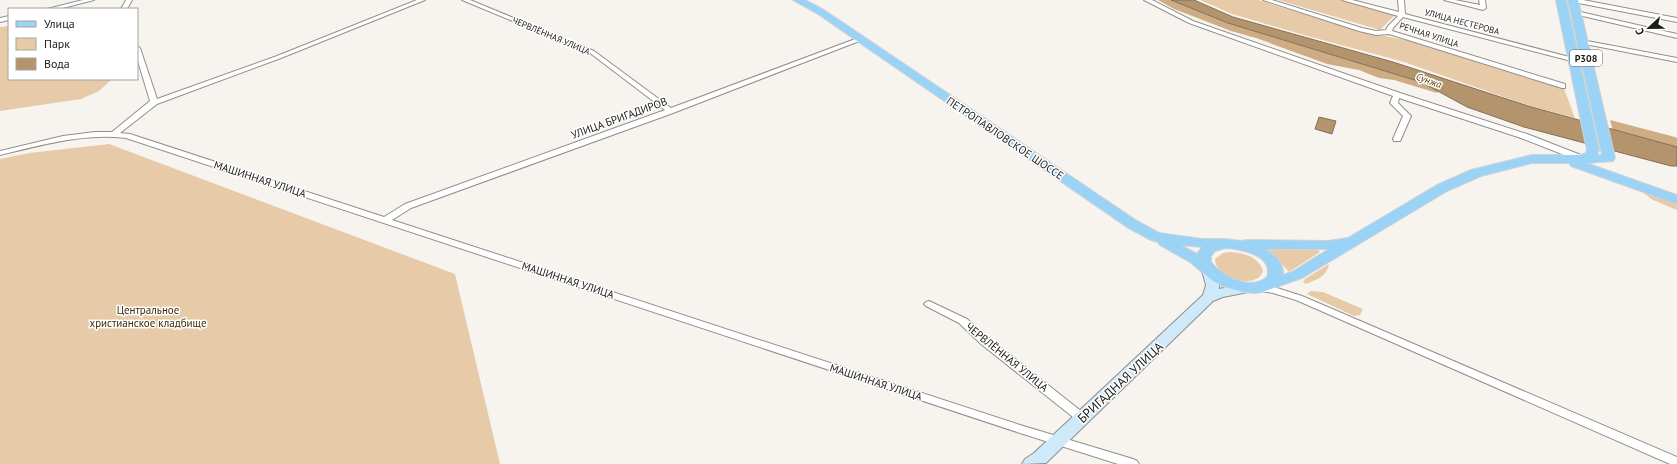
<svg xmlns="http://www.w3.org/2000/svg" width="1677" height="464" font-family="'PT Sans',sans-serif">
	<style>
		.green { fill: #e7caa7 }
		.forest { fill: #cead85 }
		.water { fill: #b3946c; stroke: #867054 }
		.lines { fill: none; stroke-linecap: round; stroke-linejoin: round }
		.minor-casing { stroke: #928f8b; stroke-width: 2 }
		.secondary-casing { stroke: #928f8b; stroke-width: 2 }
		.primary-casing { stroke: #d2d2d1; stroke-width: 2 }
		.minor { fill: #fff; fill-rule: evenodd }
		.secondary { fill: #cde9fa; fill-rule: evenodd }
		.primary { fill: #9bd3f6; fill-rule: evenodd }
		.labels { text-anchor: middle; stroke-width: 3; stroke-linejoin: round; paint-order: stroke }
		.far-street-label { font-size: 9px; fill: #1e1c1b; stroke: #fff }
		.shield { fill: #fff; stroke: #62605f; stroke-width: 1 }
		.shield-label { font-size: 10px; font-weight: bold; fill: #1e1c1b }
		.far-water-label { font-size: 10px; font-style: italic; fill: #593905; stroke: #fff }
		.street-label { font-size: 11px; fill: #1e1c1b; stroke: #fff }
		.park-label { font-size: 11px; fill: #402907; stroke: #fff }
		.near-street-label { font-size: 13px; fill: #1e1c1b; stroke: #fff }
	</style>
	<rect width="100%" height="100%" fill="#f7f4f0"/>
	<g class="green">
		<path d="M1200,0H1258L1355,30L1410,41L1563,86L1575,118L1527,105L1404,62L1304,35L1232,14Z"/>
		<path d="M1278,0H1343L1396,14L1380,30Z"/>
		<path d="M9,26V79H112L99,91L81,99L0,111V27Z"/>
		<path d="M109,144L455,274L500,464H0V159L29,153Z"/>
		<path d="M1638,189L1677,203V210L1653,200Z"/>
		<path d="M1258,247L1315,248L1320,252L1289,272L1277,259Z"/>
		<path d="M1229,252C1242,252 1257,256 1263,270C1259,291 1215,279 1215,259L1223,253Z"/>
		<path d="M1329,264C1326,277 1318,279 1306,284L1303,282L1305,279Z"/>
		<path d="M1311,291L1323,292L1363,309L1360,315L1354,316L1307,294Z"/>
	</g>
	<g class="forest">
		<path d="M1158,0H1171L1228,23L1421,82L1438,91L1437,93L1394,80L1379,78L1359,70L1327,64L1256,38L1231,31L1174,9Z"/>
		<path d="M1610,120L1675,137L1677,138V149L1613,131Z"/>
	</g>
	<g class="water">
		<path d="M1171,0H1194L1233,17L1393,62L1528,106L1677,147V166H1671L1524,127L1467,107L1421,82L1228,23Z"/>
		<path d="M1319,117L1336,121L1332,134L1315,129Z"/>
	</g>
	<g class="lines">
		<defs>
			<g id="minor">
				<path d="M83,0H94L59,9H47Z"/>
				<path d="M126,0H132L127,9H121Z"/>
				<path d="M417,0H425L281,58L157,104L120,133L130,134L384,217L405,204L665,110L590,53L462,0H470L594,51L671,108L858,38H862V40L673,113L411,208L392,220L1020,425L1133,459L1137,461L1139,464H1118L1020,433L126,138C83,133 42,145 0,155V151L63,136L95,132H112L150,101L137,58V46L140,48L157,99L277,56Z"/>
				<path d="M1144,0H1152L1193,21L1400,93L1527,134L1586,157L1587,159L1586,161H1580L1521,138L1399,98L1398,103L1411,116L1401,139L1400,141H1394L1393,139L1403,116L1390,103L1393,96L1189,23Z"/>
				<path d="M1263,0H1272L1362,28L1376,31L1386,30L1388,26L1398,16L1342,0H1352L1399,12L1398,0H1404L1405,14L1577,59L1578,60L1575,62L1403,17L1393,28L1392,31L1565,84V88H1562L1389,34L1376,35L1359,31Z"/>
				<path d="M1444,0H1455L1480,5L1479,0H1485L1486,8L1483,10Z"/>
				<path d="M1570,0H1583L1677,18V22L1573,2Z"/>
				<path d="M1576,11L1677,34V38L1574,14V12Z"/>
				<path d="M9,16V20L0,22V18Z"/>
				<path d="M1582,40L1677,58V62L1580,43L1579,42Z"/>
				<path d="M1258,285L1274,287L1302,296L1677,457V464H1670L1296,300L1273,293L1255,290L1253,288Z"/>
				<path d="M929,301L967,319L989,338L1086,415L1088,418L1086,421L1082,422L1078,421L981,344L959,323L926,306L924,304L926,302Z"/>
			</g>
			<path id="secondary" d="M1209,267L1214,268C1218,274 1220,281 1219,289L1248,283L1253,285L1255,288L1253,291L1223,297L1213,301L1046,463L1022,464L1025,459L1034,453L1203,295L1206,285L1202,271L1204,268Z"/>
			<path id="primary" d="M793,0H805L824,10L1137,221L1159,233L1202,239H1224L1242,241L1247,240L1328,241L1348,238L1437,185L1471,170L1532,155H1581L1586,153L1587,150L1556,0H1566L1599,150L1597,155H1602L1568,0H1578L1615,158L1613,161L1586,163L1677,195V204L1571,166L1569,163H1532L1481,176L1447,191L1302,278L1262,292L1255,293L1243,292L1225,287L1213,281L1190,262L1160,245L1158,242L1151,240L1127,227L818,14ZM1180,245L1202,247L1197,254ZM1225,248C1241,249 1274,255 1267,277C1251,291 1222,277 1211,262V256L1215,251ZM1265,249H1329L1292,272L1283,275C1284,263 1274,254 1265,249Z"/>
		</defs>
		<use href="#minor" class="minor-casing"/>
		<use href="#secondary" class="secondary-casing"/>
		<use href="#primary" class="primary-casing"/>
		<use href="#minor" class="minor"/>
		<use href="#secondary" class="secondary"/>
		<use href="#primary" class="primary"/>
	</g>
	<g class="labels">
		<g class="far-street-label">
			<text transform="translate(1462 22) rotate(15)" y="3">УЛИЦА НЕСТЕРОВА</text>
			<text transform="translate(1429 35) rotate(18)" y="3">РЕЧНАЯ УЛИЦА</text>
			<text transform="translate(551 36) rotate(23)" y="3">ЧЕРВЛЁННАЯ УЛИЦА</text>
		</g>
		<rect class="shield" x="1570" y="50" width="32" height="16" rx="3"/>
		<g class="shield-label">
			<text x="1586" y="62">P308</text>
		</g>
		<g class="far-water-label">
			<text transform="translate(1429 80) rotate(20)" y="4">Сунжа</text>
		</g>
		<g class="street-label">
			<text transform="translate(619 118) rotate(-20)" y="4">УЛИЦА БРИГАДИРОВ</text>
			<text transform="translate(1005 138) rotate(34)" y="4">ПЕТРОПАВЛОВСКОЕ ШОССЕ</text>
			<text transform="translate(260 179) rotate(18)" y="4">МАШИННАЯ УЛИЦА</text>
			<text transform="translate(568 280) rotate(18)" y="4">МАШИННАЯ УЛИЦА</text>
			<text transform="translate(1007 357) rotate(39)" y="4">ЧЕРВЛЁННАЯ УЛИЦА</text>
			<text transform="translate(876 382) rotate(18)" y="4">МАШИННАЯ УЛИЦА</text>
		</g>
		<g class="park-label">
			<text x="148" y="314">Центральное<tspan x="148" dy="13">христианское кладбище</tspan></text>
		</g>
		<g class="near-street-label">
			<text transform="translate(1120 382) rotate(-43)" y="5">БРИГАДНАЯ УЛИЦА</text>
		</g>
	</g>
	<rect x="8" y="8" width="130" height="72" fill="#ffffff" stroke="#a5a4a4"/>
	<rect x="16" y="21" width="20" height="6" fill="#9bd3f6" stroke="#a5a4a4"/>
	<text x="44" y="28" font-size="12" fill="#1e1c1b">Улица</text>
	<rect x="16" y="38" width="20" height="12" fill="#e7caa7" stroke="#a5a4a4"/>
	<text x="44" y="48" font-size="12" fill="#1e1c1b">Парк</text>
	<rect x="16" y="58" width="20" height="12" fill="#b3946c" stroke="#a5a4a4"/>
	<text x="44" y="68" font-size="12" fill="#1e1c1b">Вода</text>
	<g transform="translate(1649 28) rotate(248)" stroke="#ffffff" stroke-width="3" paint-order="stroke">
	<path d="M0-3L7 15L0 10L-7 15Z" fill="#1e1c1b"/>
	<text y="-6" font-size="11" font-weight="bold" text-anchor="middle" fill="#1e1c1b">С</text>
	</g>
</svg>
